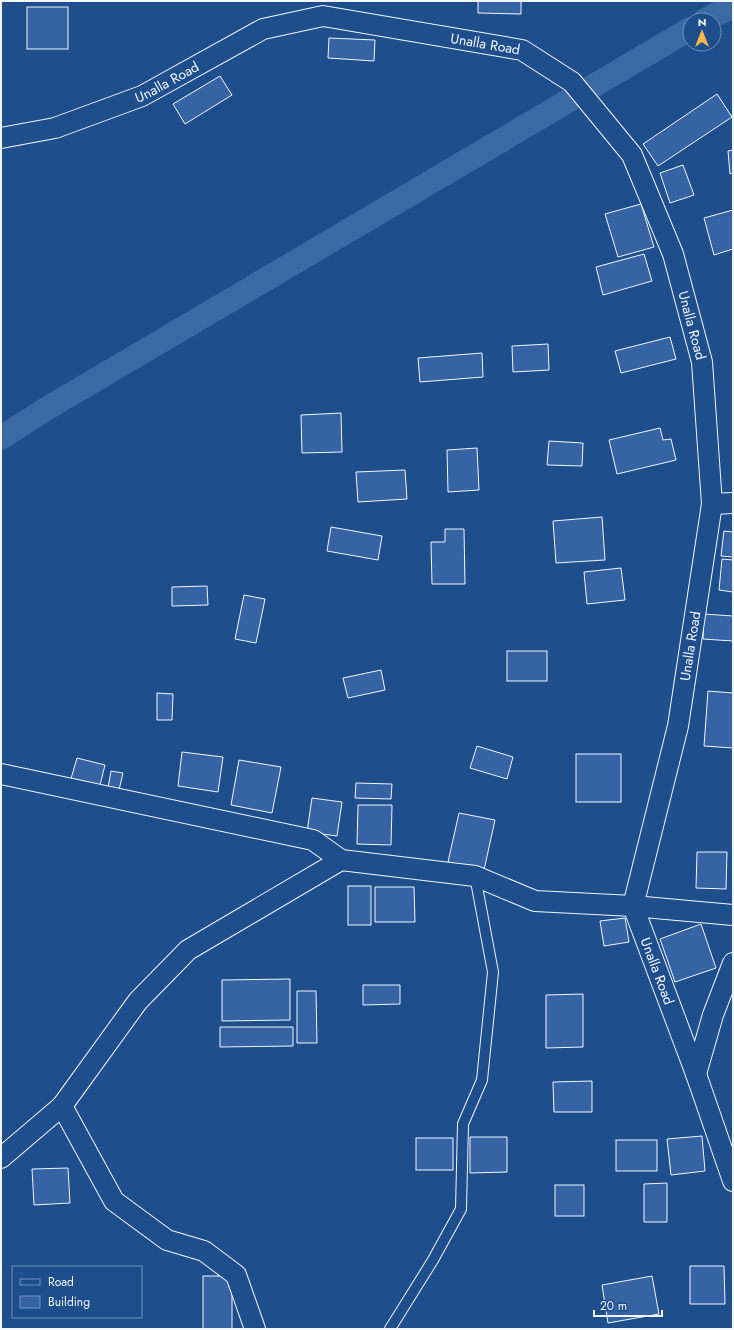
<svg xmlns="http://www.w3.org/2000/svg" width="734" height="1330" font-family="Jost,sans-serif">
	<style>
		.lines { fill: none; stroke-linecap: round; stroke-linejoin: round }
		.canal { stroke: #3b69a3; stroke-width: 24 }
		.building { fill: #3563a3; stroke: #f2f6ff }
		.service-casing { stroke: #f2f6ff; stroke-width: 12 }
		.minor-casing { stroke: #f2f6ff; stroke-width: 22 }
		.service { stroke: #1f4e8c; stroke-width: 10 }
		.minor { stroke: #1f4e8c; stroke-width: 20 }
		.labels { text-anchor: middle; stroke-width: 3; stroke-linejoin: round; paint-order: stroke }
		.street-label { font-size: 14px; fill: #f2f6ff; stroke: #1f4e8c }
	</style>
	<rect width="100%" height="100%" fill="#1f4e8c"/>
	<g class="lines">
		<g class="canal">
			<path d="M705,20L733,6"/>
			<path d="M1,438L46,409L690,29"/>
		</g>
	</g>
	<g class="building">
		<path d="M478,1H521V14L478,13Z"/>
		<rect x="27" y="7" width="41" height="42"/>
		<path d="M329,38L375,40L374,61L328,58Z"/>
		<path d="M220,76L232,95L185,124L173,104Z"/>
		<path d="M717,94L732,117L658,166L643,144Z"/>
		<path d="M733,150V173L730,174L728,151Z"/>
		<path d="M683,165L694,195L670,203L660,173Z"/>
		<path d="M641,204L654,247L618,257L605,214Z"/>
		<path d="M733,210V249L714,255L704,218Z"/>
		<path d="M644,254L652,281L603,295L596,267Z"/>
		<path d="M670,337L676,359L621,373L615,351Z"/>
		<path d="M548,344L549,370L513,372L512,346Z"/>
		<path d="M482,353L483,377L420,382L418,358Z"/>
		<path d="M341,413L342,452L302,453L301,415Z"/>
		<path d="M660,428L663,440L671,439L676,460L617,474L609,440Z"/>
		<path d="M549,441L583,443L582,466L547,465Z"/>
		<path d="M477,448L479,490L448,492L447,450Z"/>
		<path d="M405,470L407,499L358,502L356,472Z"/>
		<path d="M602,517L605,560L556,563L553,521Z"/>
		<path d="M331,527L382,536L378,560L327,551Z"/>
		<path d="M445,529H464L465,584H432L431,542H445Z"/>
		<path d="M724,531L733,532V557L721,556Z"/>
		<path d="M722,559L733,560V592L719,590Z"/>
		<path d="M621,568L625,600L587,604L584,572Z"/>
		<path d="M207,586L208,605L172,606V587Z"/>
		<path d="M244,595L265,599L256,643L235,639Z"/>
		<path d="M704,614L733,616V641L703,639Z"/>
		<rect x="507" y="651" width="40" height="30"/>
		<path d="M381,670L385,690L348,698L343,678Z"/>
		<path d="M708,691L733,693V748L704,746Z"/>
		<path d="M157,693L173,694L172,720H157Z"/>
		<path d="M477,746L513,757L507,779L470,768Z"/>
		<path d="M182,752L223,757L218,792L178,786Z"/>
		<rect x="576" y="754" width="45" height="48"/>
		<path d="M77,758L105,765L99,789L70,782Z"/>
		<path d="M239,760L281,767L272,813L231,805Z"/>
		<path d="M111,771L123,773L119,790L108,788Z"/>
		<path d="M356,783L392,784L391,799L355,798Z"/>
		<path d="M312,798L342,802L337,836L307,832Z"/>
		<path d="M358,805H392L391,845L357,844Z"/>
		<path d="M459,813L495,820L484,870L448,862Z"/>
		<path d="M697,852H727L726,889L696,888Z"/>
		<rect x="348" y="886" width="23" height="39"/>
		<path d="M375,887H414L415,922H375Z"/>
		<path d="M625,918L629,942L604,946L600,921Z"/>
		<path d="M701,924L716,968L675,982L660,939Z"/>
		<path d="M290,979V1020L222,1021V980Z"/>
		<path d="M363,985H400V1004L363,1005Z"/>
		<path d="M297,991H316L317,1043H297Z"/>
		<path d="M583,994V1047L546,1048V995Z"/>
		<path d="M220,1027H293V1046L220,1047Z"/>
		<path d="M592,1081V1112H554L553,1082Z"/>
		<path d="M702,1136L705,1171L671,1175L667,1139Z"/>
		<path d="M470,1137H507V1172L470,1173Z"/>
		<rect x="416" y="1138" width="37" height="32"/>
		<rect x="616" y="1140" width="41" height="31"/>
		<path d="M68,1168L70,1203L34,1205L32,1169Z"/>
		<path d="M667,1183V1222H644V1184Z"/>
		<rect x="555" y="1185" width="29" height="31"/>
		<path d="M690,1266H724L725,1304H690Z"/>
		<rect x="203" y="1276" width="29" height="53"/>
		<path d="M652,1276L659,1314L608,1323L602,1285Z"/>
	</g>
	<g class="lines">
		<defs>
			<path id="service" d="M390,1329L433,1260L461,1209L463,1124L482,1080L493,972L475,876"/>
			<g id="minor">
				<path id="s1" d="M1,138L55,128L142,96L263,29L323,16L522,50L572,82L632,155L673,254L702,362L712,504L678,726L633,906L696,1074L733,1181"/>
				<path d="M712,504L733,503"/>
				<path d="M1,774L313,840L341,860L475,876L535,901L633,906L733,915"/>
				<path d="M696,1074L713,1015L733,963"/>
				<path d="M62,1106L114,1201L167,1240L204,1251L236,1275L255,1329"/>
				<path d="M1,1158L62,1106L138,1001L188,950L341,860"/>
			</g>
		</defs>
		<use href="#service" class="service-casing"/>
		<use href="#minor" class="minor-casing"/>
		<use href="#service" class="service"/>
		<use href="#minor" class="minor"/>
	</g>
	<g class="labels">
		<g class="street-label">
			<text dy="5" stroke="none"><textPath href="#s1" startOffset="512">Unalla Road</textPath></text>
			<text dy="5" stroke="none"><textPath href="#s1" startOffset="176">Unalla Road</textPath></text>
			<text dy="5" stroke="none"><textPath href="#s1" startOffset="884">Unalla Road</textPath></text>
			<text transform="translate(690 646) rotate(-81)" y="5">Unalla Road</text>
			<text dy="5" stroke="none"><textPath href="#s1" startOffset="1544">Unalla Road</textPath></text>
		</g>
	</g>
	<rect width="734" height="1330" fill="none" stroke="#f2f6ff" stroke-width="4"/>
	<rect x="12" y="1266" width="130" height="52" fill="#1f4e8c" stroke="#7391ba"/>
	<rect x="20" y="1279" width="20" height="6" fill="#1f4e8c" stroke="#7391ba"/>
	<text x="48" y="1286" font-size="12" fill="#f2f6ff">Road</text>
	<rect x="20" y="1296" width="20" height="12" fill="#3563a3" stroke="#7391ba"/>
	<text x="48" y="1306" font-size="12" fill="#f2f6ff">Building</text>
	<g transform="translate(702 32)"><circle r="19" fill="#1f4e8c" stroke="#7391ba"/>
	<path d="M0-3L7 15L0 10L-7 15Z" fill="#ffb74d"/>
	<text y="-6" font-size="11" font-weight="bold" text-anchor="middle" fill="#f2f6ff">N</text>
	</g>
	<path d="M594 1310v6h68v-6" fill="none" stroke="#f2f6ff" stroke-width="2"/>
	<text x="600" y="1310" font-size="12" fill="#f2f6ff" stroke="#1f4e8c" stroke-width="3" paint-order="stroke">20 m</text>
</svg>
